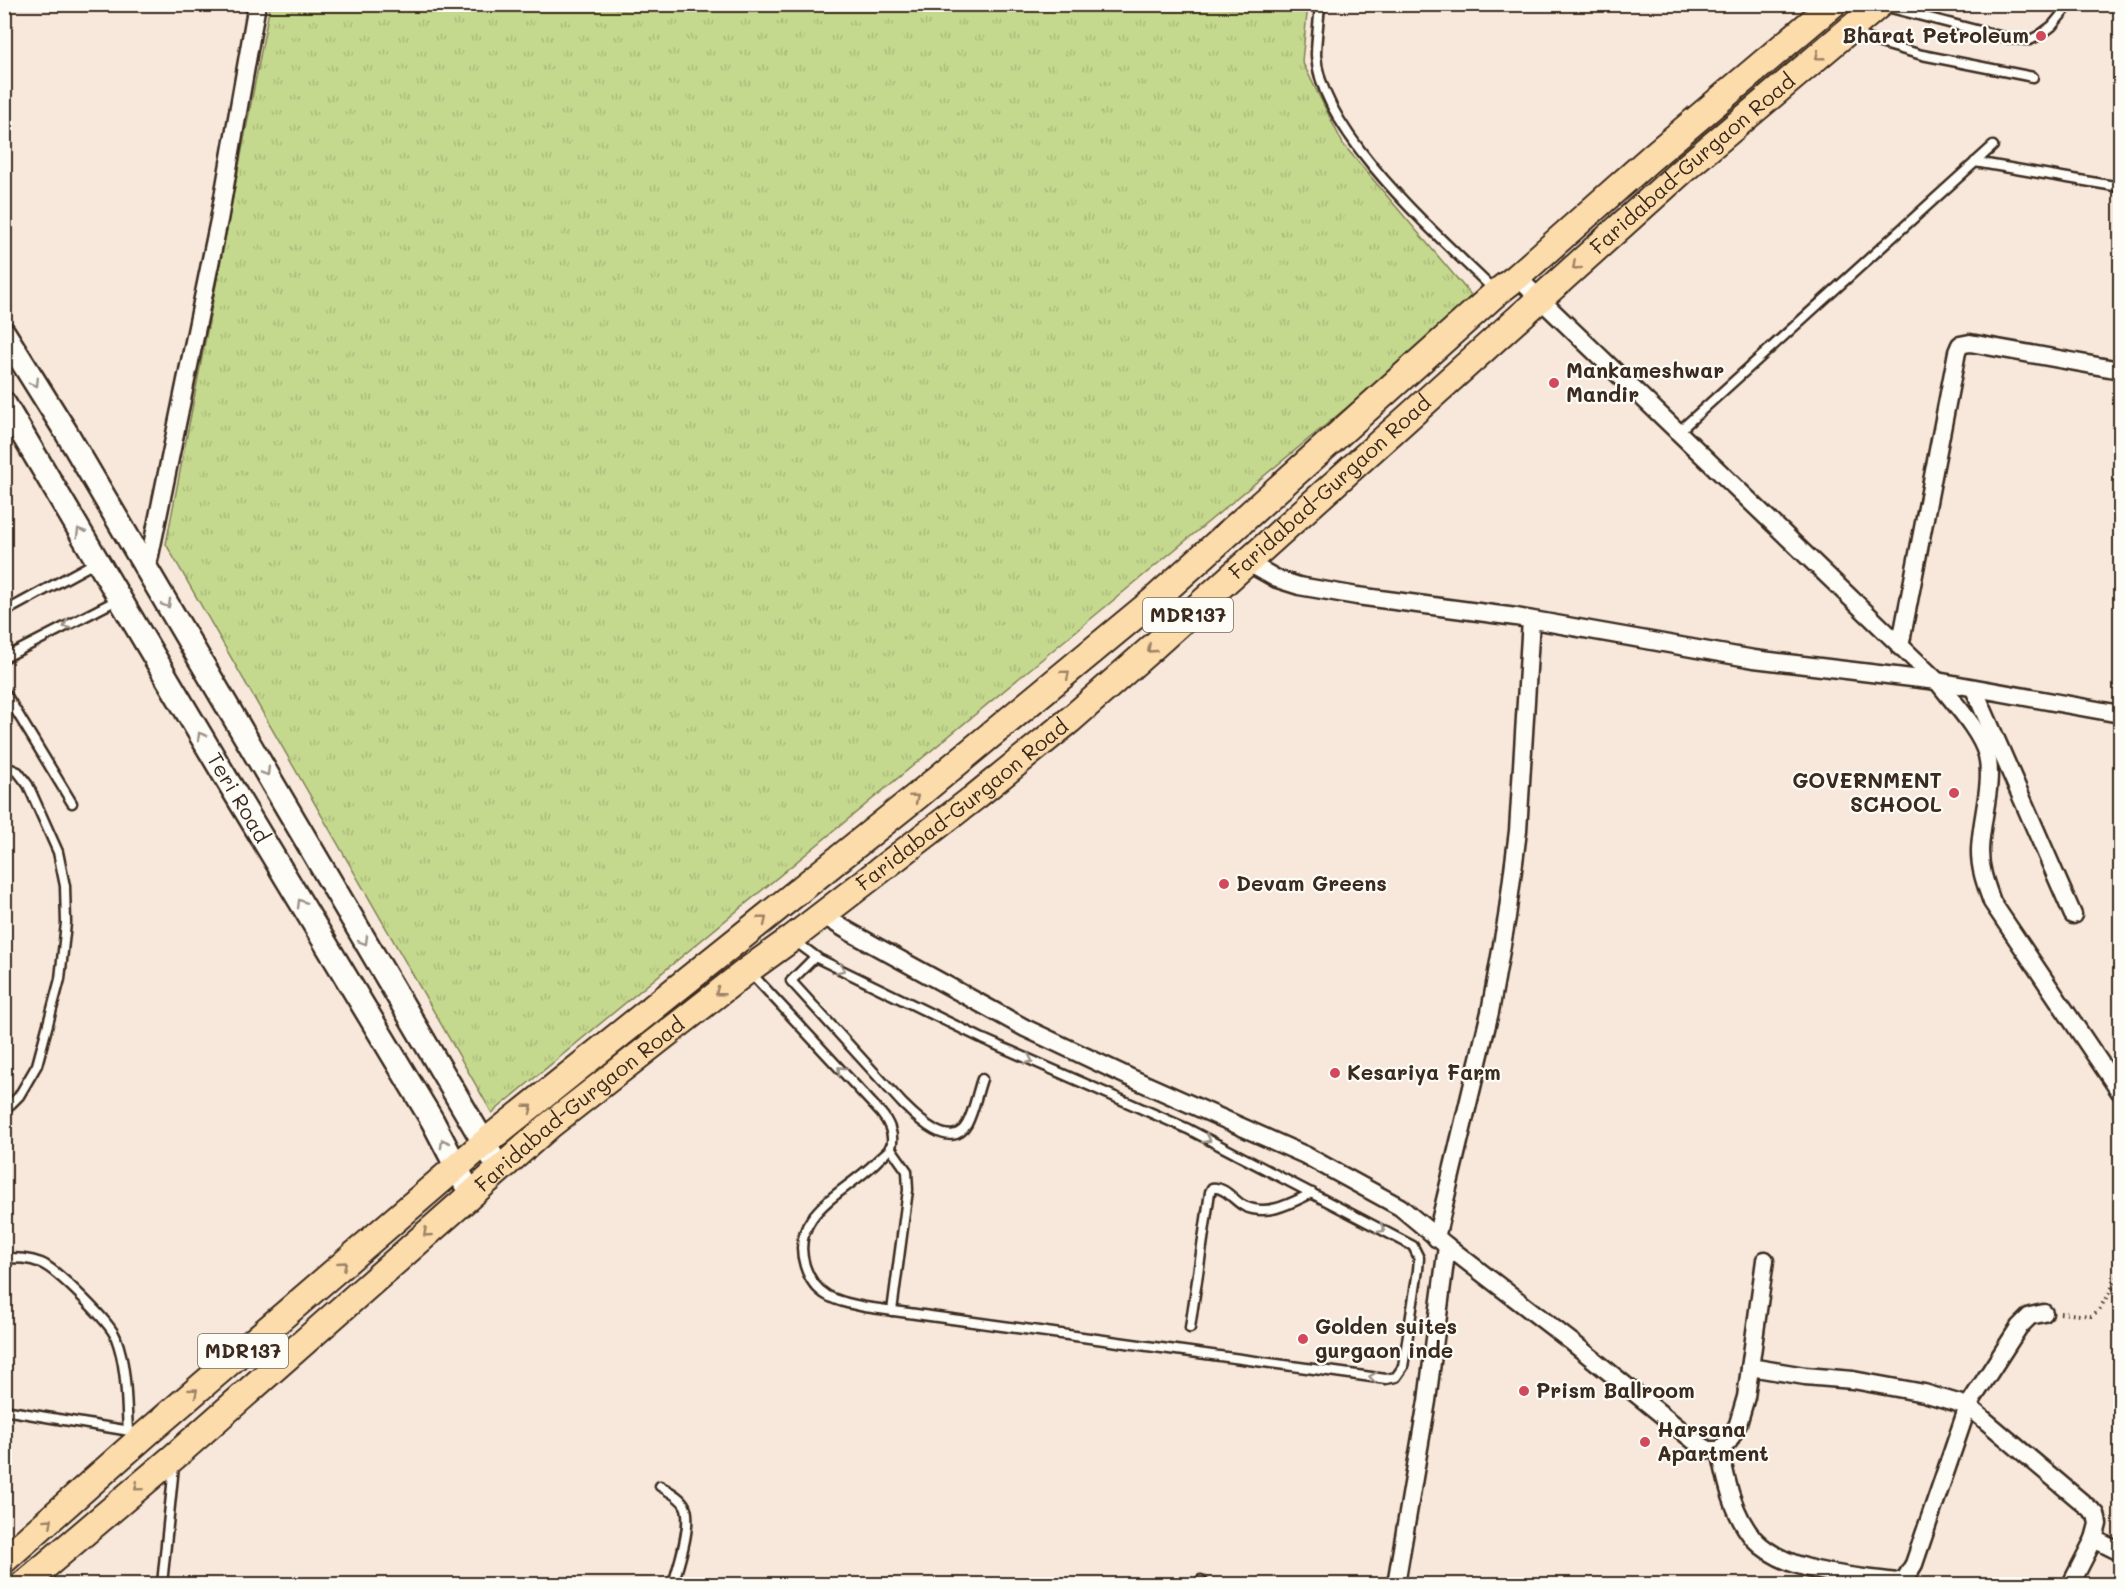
<svg xmlns="http://www.w3.org/2000/svg" width="2125" height="1589" font-family="Mali,sans-serif">
	<style>
		.grass { fill: url(#grass-tufts); stroke: #808256; stroke-width: 1.5 }
		.lines { fill: none; stroke-linecap: round; stroke-linejoin: round }
		.lane-casing { stroke: #3b2a1e; stroke-width: 13 }
		.street-casing { stroke: #3b2a1e; stroke-width: 21 }
		.secondary-casing { stroke: #3b2a1e; stroke-width: 27 }
		.primary-casing { stroke: #3b2a1e; stroke-width: 30 }
		.path { stroke: #3b2a1e; stroke-width: 4; stroke-dasharray: 1.5 4.5; stroke-linecap: butt }
		.lane { stroke: #fdfcf7; stroke-width: 8 }
		.street { stroke: #fdfcf7; stroke-width: 16 }
		.secondary { stroke: #fdfcf7; stroke-width: 22 }
		.primary { stroke: #fddcac; stroke-width: 26 }
		.oneway { stroke: #9c8365 }
		.oneway2 { stroke: #9c938a }
		.poi-dot { fill: #d1495b; stroke: #fdfcf7; stroke-width: 2 }
		.labels { text-anchor: middle; stroke-width: 4.5; stroke-linejoin: round; paint-order: stroke }
		.shield { fill: #fdfcf7; stroke: #75695f; stroke-width: 1.5 }
		.shield-label { font-size: 20px; font-weight: bold; fill: #3b2a1e }
		.poi-label { font-size: 21px; font-weight: bold; fill: #3b2a1e; stroke: #fdfcf7; text-anchor: start }
		.street-label { font-size: 21px; fill: #3b2a1e; stroke: #fdfcf7 }
	</style>
	<defs>
		<pattern id="grass-tufts" width="24" height="20" patternUnits="userSpaceOnUse" patternTransform="scale(1.5)"><rect width="24" height="20" fill="#c5d98e"/><path d="M3 7l-1-3M5 7V3M7 7l1-3M15 17l-1-3M17 17v-4M19 17l1-3" fill="none" stroke="#aaba7a"/></pattern>
	</defs>
	<rect width="100%" height="100%" fill="#f7e8db"/>
	<filter id="ink" filterUnits="userSpaceOnUse"><feTurbulence type="fractalNoise" baseFrequency=".0167" numOctaves="2"/><feDisplacementMap in="SourceGraphic" scale="12" xChannelSelector="R" yChannelSelector="G"/><feConvolveMatrix kernelMatrix="1 2 1 2 8 2 1 2 1" color-interpolation-filters="sRGB"/></filter>
	<g filter="url(#ink)">
		<path class="grass" d="M270,5H1308L1302,61L1343,144L1476,301L492,1113L166,544Z"/>
		<g class="lines">
			<defs>
				<g id="lane">
					<path d="M1320,4C1319,21 1316,39 1316,55C1320,133 1440,237 1494,290"/>
					<path d="M1883,6L2011,39L2030,40L2040,35L2052,26L2070,4"/>
					<path d="M1854,31L1870,40L1922,55L2033,77"/>
					<path d="M1975,162L2120,187"/>
					<path d="M1678,432L1993,146"/>
					<path d="M4,612L96,562"/>
					<path d="M4,658L119,599"/>
					<path d="M4,691L72,803"/>
					<path d="M4,766L18,772L28,785L58,852L65,886L66,923L60,979L37,1065L19,1096L4,1111"/>
					<path d="M815,957L791,981L902,1103C915,1116 951,1153 967,1124C974,1111 977,1093 982,1079"/>
					<path d="M750,972L881,1113C888,1121 895,1135 891,1147C889,1151 882,1156 878,1160C848,1192 788,1212 805,1266C815,1297 836,1301 865,1307L1386,1379L1396,1377L1403,1367L1418,1270L1419,1258L1413,1246L1188,1129L983,1039L819,959L795,941"/>
					<path d="M890,1147L907,1171L908,1190L892,1311"/>
					<path d="M4,1258C17,1258 29,1258 41,1263C56,1269 111,1323 116,1338C127,1367 126,1400 128,1431"/>
					<path d="M1190,1328L1210,1192L1212,1188C1225,1186 1234,1201 1244,1206C1268,1217 1291,1203 1312,1193"/>
					<path d="M4,1410L130,1431"/>
					<path d="M660,1486C668,1491 681,1497 685,1506C693,1523 678,1567 673,1584"/>
					<path d="M1201,1580L1204,1584"/>
					<path d="M162,1584L174,1466"/>
				</g>
				<g id="street">
					<path d="M1517,277L1937,681C1953,702 1980,730 1987,755C1994,784 1980,822 1980,852C1980,870 1986,885 1992,902L2120,1092"/>
					<path d="M1247,562L1277,579L1299,586L1357,596L1516,617L1754,659L1937,681L2120,714"/>
					<path d="M147,570L219,220L257,4"/>
					<path d="M1900,647L1957,352L1960,345L1970,343L2120,370"/>
					<path d="M1974,689L2073,915"/>
					<path d="M822,915L850,932L1025,1028L1129,1077L1305,1155L1400,1207L1447,1246L1573,1343L1698,1444L1709,1450H1720L1729,1441L1738,1424L1746,1397L1765,1260"/>
					<path d="M1436,1238L1490,1012L1507,917L1518,831L1531,620"/>
					<path d="M1750,1367L1805,1376L1853,1380L1924,1393L1968,1406L2096,1514L2098,1524L2094,1539L2120,1552"/>
					<path d="M1720,1450C1726,1480 1733,1515 1754,1539C1785,1573 1853,1576 1896,1582L1905,1579L1914,1564L1968,1406L2019,1327L2030,1316L2044,1313"/>
					<path d="M1396,1584L1427,1401L1447,1246"/>
					<path d="M2071,1584L2094,1539"/>
				</g>
				<g id="secondary">
					<path d="M4,333L66,432L500,1170"/>
					<path id="s1" d="M4,403L226,778L432,1120L471,1195"/>
				</g>
				<g id="primary">
					<path d="M4,1560L146,1434L483,1144L917,796L1154,600L1496,293L1517,277L1652,157L1833,4"/>
					<path id="s2" d="M24,1584L175,1456L550,1125L748,970L791,939L975,797L1070,720L1153,647L1682,171L1880,4"/>
				</g>
			</defs>
			<use href="#lane" class="lane-casing"/>
			<use href="#street" class="street-casing"/>
			<use href="#secondary" class="secondary-casing"/>
			<use href="#primary" class="primary-casing"/>
			<path class="path" d="M2060,1313L2091,1316L2099,1310L2120,1274"/>
			<use href="#lane" class="lane"/>
			<use href="#street" class="street"/>
			<use href="#secondary" class="secondary"/>
			<use href="#primary" class="primary"/>
		</g>
		<defs><path id="oneway-chevron" d="M-2-3.5L2.5 0L-2 3.5" fill="none" stroke-width="1.6" stroke-linecap="round" stroke-linejoin="round" transform="scale(1.5)"/></defs>
		<g class="oneway">
			<use href="#oneway-chevron" transform="translate(1819 56) rotate(141)"/>
			<use href="#oneway-chevron" transform="translate(1576 266) rotate(138)"/>
			<use href="#oneway-chevron" transform="translate(1151 649) rotate(139)"/>
			<use href="#oneway-chevron" transform="translate(1066 674) rotate(-40)"/>
			<use href="#oneway-chevron" transform="translate(915 798) rotate(-39)"/>
			<use href="#oneway-chevron" transform="translate(763 920) rotate(-39)"/>
			<use href="#oneway-chevron" transform="translate(719 992) rotate(142)"/>
			<use href="#oneway-chevron" transform="translate(529 1108) rotate(-38)"/>
			<use href="#oneway-chevron" transform="translate(427 1233) rotate(139)"/>
			<use href="#oneway-chevron" transform="translate(343 1265) rotate(-41)"/>
			<use href="#oneway-chevron" transform="translate(194 1392) rotate(-41)"/>
			<use href="#oneway-chevron" transform="translate(138 1487) rotate(140)"/>
			<use href="#oneway-chevron" transform="translate(49 1522) rotate(-42)"/>
		</g>
		<g class="oneway2">
			<use href="#oneway-chevron" transform="translate(35 383) rotate(58)"/>
			<use href="#oneway-chevron" transform="translate(80 532) rotate(-120)"/>
			<use href="#oneway-chevron" transform="translate(167 604) rotate(60)"/>
			<use href="#oneway-chevron" transform="translate(67 625) rotate(153)"/>
			<use href="#oneway-chevron" transform="translate(201 736) rotate(-121)"/>
			<use href="#oneway-chevron" transform="translate(266 772) rotate(59)"/>
			<use href="#oneway-chevron" transform="translate(301 903) rotate(-121)"/>
			<use href="#oneway-chevron" transform="translate(364 941) rotate(60)"/>
			<use href="#oneway-chevron" transform="translate(841 969) rotate(25)"/>
			<use href="#oneway-chevron" transform="translate(1029 1060) rotate(24)"/>
			<use href="#oneway-chevron" transform="translate(841 1070) rotate(-133)"/>
			<use href="#oneway-chevron" transform="translate(1207 1139) rotate(27)"/>
			<use href="#oneway-chevron" transform="translate(444 1143) rotate(-119)"/>
			<use href="#oneway-chevron" transform="translate(1381 1229) rotate(29)"/>
			<use href="#oneway-chevron" transform="translate(1373 1377) rotate(-172)"/>
		</g>
	</g>
	<g class="poi-dot">
		<circle cx="2041" cy="36" r="6"/>
		<circle cx="1554" cy="383" r="6"/>
		<circle cx="1954" cy="793" r="6"/>
		<circle cx="1224" cy="884" r="6"/>
		<circle cx="1335" cy="1073" r="6"/>
		<circle cx="1303" cy="1339" r="6"/>
		<circle cx="1524" cy="1391" r="6"/>
		<circle cx="1645" cy="1442" r="6"/>
	</g>
	<g class="labels">
		<g class="shield">
			<rect x="1143" y="598" width="90" height="34" rx="4.5"/>
			<rect x="198" y="1334" width="90" height="34" rx="4.5"/>
		</g>
		<g class="shield-label">
			<text x="1188" y="622">MDR137</text>
			<text x="243" y="1358">MDR137</text>
		</g>
		<g class="poi-label">
			<text x="2029" y="43" text-anchor="end">Bharat Petroleum</text>
			<text x="1566" y="378">Mankameshwar<tspan x="1566" dy="24">Mandir</tspan></text>
			<text x="1942" y="788" text-anchor="end">GOVERNMENT<tspan x="1942" dy="24">SCHOOL</tspan></text>
			<text x="1236" y="891">Devam Greens</text>
			<text x="1347" y="1080">Kesariya Farm</text>
			<text x="1315" y="1334">Golden suites<tspan x="1315" dy="24">gurgaon inde</tspan></text>
			<text x="1536" y="1398">Prism Ballroom</text>
			<text x="1657" y="1437">Harsana<tspan x="1657" dy="24">Apartment</tspan></text>
		</g>
		<g class="street-label">
			<text dy="7" stroke="none"><textPath href="#s2" startOffset="2192">Faridabad-Gurgaon Road</textPath></text>
			<text dy="7" stroke="none"><textPath href="#s2" startOffset="1706">Faridabad-Gurgaon Road</textPath></text>
			<text dy="7" stroke="none"><textPath href="#s1" startOffset="459">Teri Road</textPath></text>
			<text dy="7" stroke="none"><textPath href="#s2" startOffset="1220">Faridabad-Gurgaon Road</textPath></text>
			<text dy="7" stroke="none"><textPath href="#s2" startOffset="734">Faridabad-Gurgaon Road</textPath></text>
		</g>
	</g>
	<rect width="2125" height="1589" fill="none" stroke="#fdfcf7" stroke-width="24"/>
	<rect x="12" y="12" width="2101" height="1565" fill="none" stroke="#3b2a1e" stroke-width="2" filter="url(#ink)"/>
</svg>
